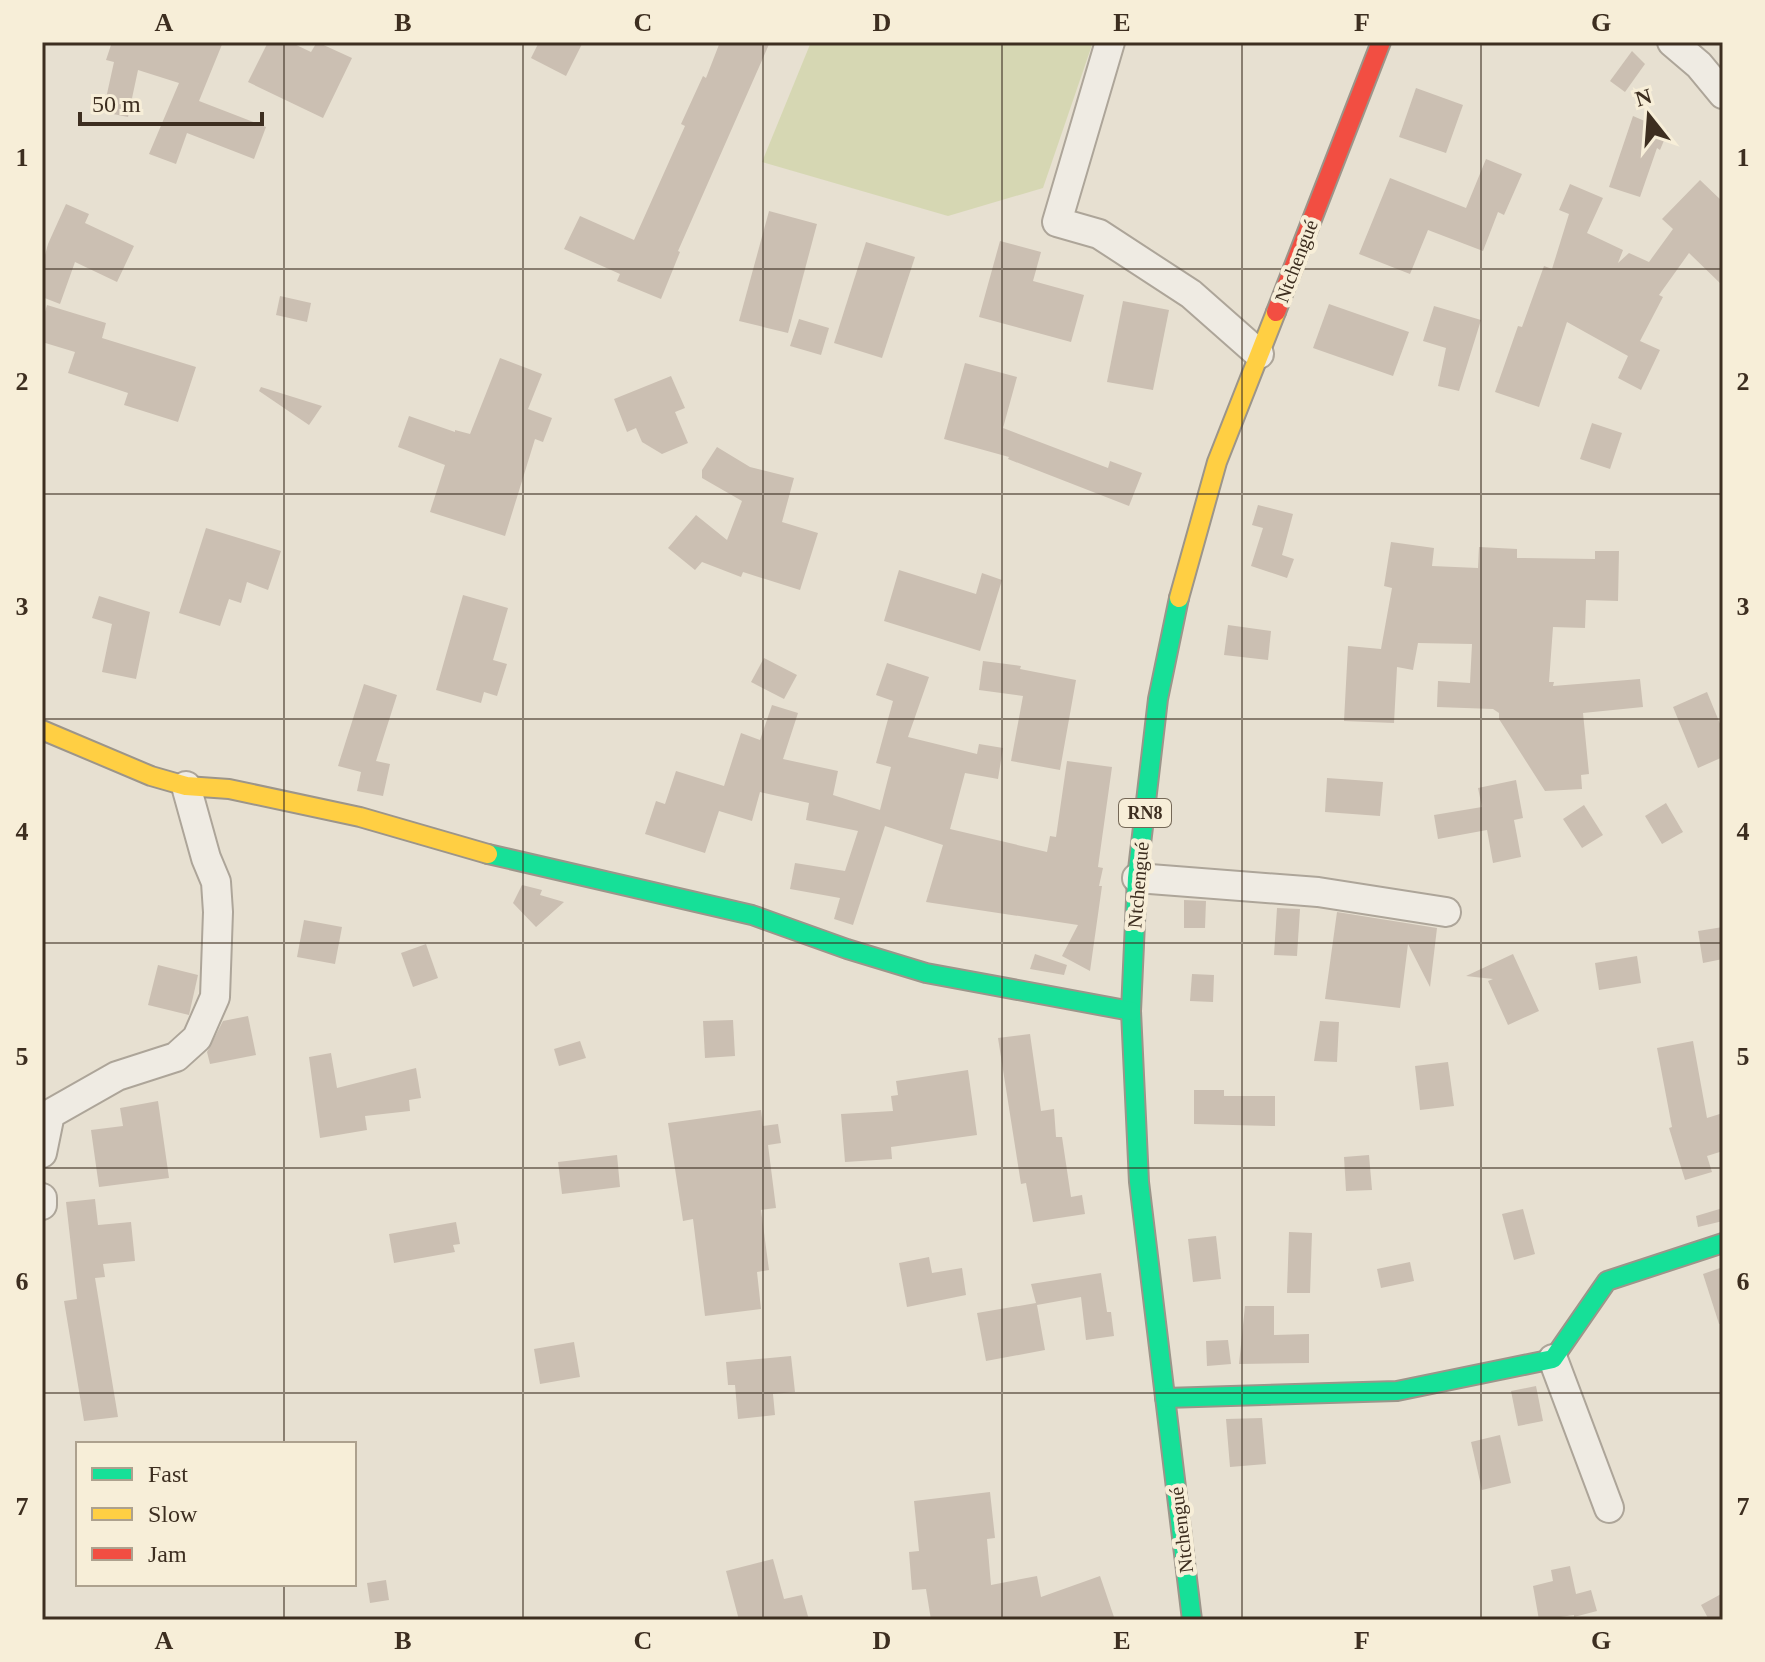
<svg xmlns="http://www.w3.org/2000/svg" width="1765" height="1662" font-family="Georgia,serif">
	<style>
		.green { fill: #d6d7b3 }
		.building { fill: #cbbfb2 }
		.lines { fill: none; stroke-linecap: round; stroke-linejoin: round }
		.street-casing { stroke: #ada599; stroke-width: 32 }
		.fast-casing { stroke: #9c958a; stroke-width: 22 }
		.slow-casing { stroke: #9c958a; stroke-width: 22 }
		.jam-casing { stroke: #9c958a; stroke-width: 22 }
		.street { stroke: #efebe3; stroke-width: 28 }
		.fast { stroke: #16e098; stroke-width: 18 }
		.slow { stroke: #ffcf43; stroke-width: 18 }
		.jam { stroke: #f24e42; stroke-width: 18 }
		.grid { fill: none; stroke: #3d2e20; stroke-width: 2; stroke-opacity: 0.55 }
		.labels { text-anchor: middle; stroke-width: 8; stroke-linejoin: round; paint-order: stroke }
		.shield { fill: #f7eed8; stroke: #756857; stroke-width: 2 }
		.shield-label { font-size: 18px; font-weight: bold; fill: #3d2e20 }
		.street-label { font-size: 20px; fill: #3d2e20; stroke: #f7eed8 }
		.neatline { fill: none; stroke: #3d2e20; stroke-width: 3 }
		.grid-label { font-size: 26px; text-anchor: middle; font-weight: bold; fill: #3d2e20 }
	</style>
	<rect width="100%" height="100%" fill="#e7e0d1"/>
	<path class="green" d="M811,42H1093L1043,188L948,216L762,162Z"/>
	<g class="building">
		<path d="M112,42H223L199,101L266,127L254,159L187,133L176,164L149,154L179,83L138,70L128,117L103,112L114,62L106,60Z"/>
		<path d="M268,42H290L311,52L317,42L352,58L323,118L248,82Z"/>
		<path d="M539,42H583L566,76L531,58Z"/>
		<path d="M720,42H770L678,251L680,252L661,299L617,281L620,274L564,249L580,216L634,240L685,126L681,124L703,76L706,78Z"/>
		<path d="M1632,51L1645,64L1625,92L1610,81Z"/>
		<path d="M1416,88L1463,105L1446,153L1399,137Z"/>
		<path d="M1633,116L1668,131L1660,150L1657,148L1640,197L1609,187Z"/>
		<path d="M1486,159L1522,174L1504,215L1498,212L1483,251L1428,230L1410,274L1359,254L1390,178L1466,208Z"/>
		<path d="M1700,180L1723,202V286L1689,253L1659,295L1663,297L1640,341L1660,350L1641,390L1618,378L1628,356L1567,322L1539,407L1495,392L1518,326L1522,327L1544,266L1552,269L1569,214L1559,210L1570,184L1603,198L1587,233L1623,250L1618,263L1629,253L1649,262L1673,229L1662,219Z"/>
		<path d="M66,204L89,214L85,223L134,246L117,282L75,262L60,304L42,297V266L48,244Z"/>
		<path d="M769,211L817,224L788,333L739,321Z"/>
		<path d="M1000,241L1041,252L1033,281L1084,295L1071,342L979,317Z"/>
		<path d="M866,242L915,257L882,358L834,343Z"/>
		<path d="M280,296L311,303L307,322L276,315Z"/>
		<path d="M1123,301L1169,310L1153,390L1107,382Z"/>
		<path d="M1329,304L1409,332L1393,376L1313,348Z"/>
		<path d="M47,305L106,323L102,338L196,367L178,422L124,405L128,393L68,373L75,352L42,342V322Z"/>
		<path d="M1434,306L1481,320L1459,391L1438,386L1446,348L1423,341Z"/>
		<path d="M799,319L829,328L821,355L790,346Z"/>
		<path d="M500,358L542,374L528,409L552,418L543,442L535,439L505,536L430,512L445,465L398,447L409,416L455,432V430L470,434Z"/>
		<path d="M965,363L1017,377L1003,428L1108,468L1110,461L1142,473L1129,506L1008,459L1009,457L944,439Z"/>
		<path d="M671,376L685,408L675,412L688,443L662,454L642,442L636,428L627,432L614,399Z"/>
		<path d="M261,387L322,406L309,425L259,391Z"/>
		<path d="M1592,423L1622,433L1610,469L1580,459Z"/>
		<path d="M717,447L750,467L794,478L782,522L818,533L800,590L743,572L741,577L702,562L695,570L668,548L696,515L727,540L742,501L702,478V470Z"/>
		<path d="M1258,505L1293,514L1282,555L1294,559L1287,578L1251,566L1263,528L1252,525Z"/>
		<path d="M206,528L281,551L268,590L247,582L241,603L229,599L220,626L179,613Z"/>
		<path d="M1391,542L1434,548L1432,566L1478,568L1479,547L1517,549V558L1595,559V551H1619L1618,601L1586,600L1585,628L1553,627L1549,682H1554L1553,686L1640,679L1643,707L1583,713L1589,774L1581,775L1582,789L1545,791L1499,719V713L1493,709L1437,707L1438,681L1470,683L1472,644L1418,643L1413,670L1397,667L1394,723L1344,721L1348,646L1381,649L1392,588L1384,586Z"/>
		<path d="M899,570L976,594L982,573L1002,580L980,651L884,621Z"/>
		<path d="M463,595L508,608L493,660L507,664L497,696L484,692L481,703L436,690Z"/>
		<path d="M99,596L150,612L136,679L102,672L112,624L92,618Z"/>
		<path d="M1228,625L1271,631L1268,660L1224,655Z"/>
		<path d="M764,658L797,675L784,699L751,682Z"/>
		<path d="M983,661L1021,666L1020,669L1076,680L1060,770L1011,761L1023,696L979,690Z"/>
		<path d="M887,663L929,677L908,737L977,754L979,744L1003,748L998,779L965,773L950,829L1047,852L1050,836L1056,837L1067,761L1112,767L1098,867L1103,868L1099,886H1102L1090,971L1062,956L1078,925L926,902L943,845L885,826L853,925L834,919L840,898L790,889L795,863L845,871L858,831L806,820L809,803L760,792L752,821L719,811L705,853L645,834L656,801L665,804L676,771L724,786L741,733L760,740L772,705L798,713L783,759L838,771L833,795L880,810L891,767L876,763L893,701L876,695Z"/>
		<path d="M364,684L397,695L376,761L390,764L383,796L357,791L361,772L338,766Z"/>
		<path d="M1707,692L1723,731V757L1698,768L1673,707Z"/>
		<path d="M1327,778L1383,782L1380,816L1325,812Z"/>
		<path d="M1516,780L1523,818L1514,820L1521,857L1493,863L1487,830L1438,839L1434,815L1482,807L1478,788Z"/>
		<path d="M1666,803L1683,832L1662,844L1645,816Z"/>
		<path d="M1584,805L1603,835L1582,848L1563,819Z"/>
		<path d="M522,885L542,890L540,895L564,902L536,927L513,903Z"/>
		<path d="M1184,900L1206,901L1205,928H1184Z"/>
		<path d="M1277,908L1300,909L1297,956L1274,955Z"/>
		<path d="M1337,912L1437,928L1430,987L1408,944L1400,1008L1325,999Z"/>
		<path d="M304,920L342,927L335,964L297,957Z"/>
		<path d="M1723,927V959L1703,963L1698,931Z"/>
		<path d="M426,944L438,978L413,987L401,953Z"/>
		<path d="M1035,954L1067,965L1064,975L1030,969Z"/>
		<path d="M1513,954L1539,1011L1508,1025L1488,981L1493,979L1466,976Z"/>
		<path d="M1637,956L1641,983L1599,990L1595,963Z"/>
		<path d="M158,965L198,975L189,1015L148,1005Z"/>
		<path d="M1192,974L1214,975L1213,1002L1190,1001Z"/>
		<path d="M248,1016L256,1055L210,1064L207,1052L223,1021Z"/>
		<path d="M733,1020L735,1056L705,1058L703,1021Z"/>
		<path d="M1320,1021L1339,1022L1337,1062L1314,1061Z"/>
		<path d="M1030,1034L1041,1111L1054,1109L1056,1137H1062L1071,1197L1082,1195L1085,1214L1033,1222L1026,1183L1021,1184L998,1038Z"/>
		<path d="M580,1041L586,1058L559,1066L554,1049Z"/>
		<path d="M1693,1041L1707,1118L1723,1113V1151L1707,1156L1712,1172L1685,1180L1669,1128L1672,1127L1657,1048Z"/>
		<path d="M331,1053L337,1088L416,1068L421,1098L409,1100L410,1111L365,1116L367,1130L320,1138L309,1057Z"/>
		<path d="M1448,1062L1454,1106L1420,1110L1415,1066Z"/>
		<path d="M968,1070L977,1135L891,1147L892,1159L845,1162L841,1114L893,1111L891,1096L898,1095L896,1081Z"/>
		<path d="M1194,1090H1224V1096H1275V1126L1194,1124Z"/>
		<path d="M158,1101L169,1178L99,1187L91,1130L123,1126L120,1108Z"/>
		<path d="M761,1110L763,1126L778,1124L781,1143L768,1145L776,1208L761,1210L769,1270L757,1272L761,1309L705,1316L693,1219L683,1221L668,1123Z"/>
		<path d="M617,1155L620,1187L562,1194L558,1162Z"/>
		<path d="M1369,1155L1372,1190L1346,1191L1344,1157Z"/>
		<path d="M95,1199L98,1225L131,1222L135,1261L103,1264L105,1277L95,1278L118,1417L84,1421L64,1301L77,1299L66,1202Z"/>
		<path d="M1723,1208V1221L1698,1227L1696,1216Z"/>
		<path d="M1523,1209L1535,1254L1514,1260L1502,1214Z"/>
		<path d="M456,1222L460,1244L453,1245L455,1252L394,1263L389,1234Z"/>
		<path d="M1289,1232L1312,1233L1310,1293H1287Z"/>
		<path d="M1216,1236L1221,1279L1193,1282L1188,1239Z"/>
		<path d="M929,1257L932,1273L962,1268L966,1295L907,1307L899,1263Z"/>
		<path d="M1410,1262L1414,1281L1381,1288L1377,1269Z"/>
		<path d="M1723,1267V1323L1719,1324L1703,1274Z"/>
		<path d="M1101,1273L1107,1312H1111L1114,1336L1086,1340L1081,1297L1037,1305L1045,1350L986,1361L977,1313L1036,1303L1031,1284Z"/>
		<path d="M1245,1306H1274V1335L1309,1334V1363L1239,1364Z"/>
		<path d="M1228,1340L1231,1364L1207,1366L1206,1341Z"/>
		<path d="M574,1342L580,1377L540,1384L534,1349Z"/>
		<path d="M791,1356L795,1392L773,1394L775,1415L738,1419L735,1385H728L726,1362Z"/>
		<path d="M1536,1386L1543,1421L1518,1426L1511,1391Z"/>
		<path d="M1262,1418L1266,1464L1230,1467L1226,1419Z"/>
		<path d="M1500,1435L1511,1483L1482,1490L1471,1442Z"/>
		<path d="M990,1492L995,1538L987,1539L991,1585L1037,1576L1041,1597L1100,1576L1115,1620H931L926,1589L912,1590L909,1552L919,1551L914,1501Z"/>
		<path d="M773,1559L784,1599L802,1595L809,1620H739L726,1571Z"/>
		<path d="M1570,1566L1576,1594L1591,1590L1597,1611L1574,1617V1615L1539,1620L1533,1586L1553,1581L1551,1570Z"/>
		<path d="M386,1580L389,1600L370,1603L367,1583Z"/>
		<path d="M1723,1593V1620H1709L1701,1605Z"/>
	</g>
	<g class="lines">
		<defs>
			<g id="street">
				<path d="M1110,42L1057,222L1099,234L1191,294L1259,354"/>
				<path d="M1672,42L1699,65L1723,94"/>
				<path d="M1137,878L1318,892L1446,912"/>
				<path d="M42,1153L50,1114L117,1076L176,1057L197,1038L215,997L218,912L216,882L206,858L186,786"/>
				<path d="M42,1198V1205"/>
				<path d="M1553,1359L1609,1508"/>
			</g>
			<g id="fast">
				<path d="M1179,598L1158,699L1137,878L1131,1011L1139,1182L1192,1620"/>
				<path d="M488,854L752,915L847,949L926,973L1131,1011"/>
				<path d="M1165,1398L1397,1391L1553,1359L1607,1281L1723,1243"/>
			</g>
			<g id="slow">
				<path d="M1179,598L1217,462L1276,312"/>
				<path d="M42,730L151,776L186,786L229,789L360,817L488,854"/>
			</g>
			<path id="jam" d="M1276,312L1381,42"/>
		</defs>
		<use href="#street" class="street-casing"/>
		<use href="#fast" class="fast-casing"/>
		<use href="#slow" class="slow-casing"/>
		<use href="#jam" class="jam-casing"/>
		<use href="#street" class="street"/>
		<use href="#fast" class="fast"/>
		<use href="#slow" class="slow"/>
		<use href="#jam" class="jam"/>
	</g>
	<path class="grid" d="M284,42V1444M523,42V1620M763,42V1620M1002,42V1620M1242,42V1620M1481,42V1620M42,269H1723M42,494H1723M42,719H1723M42,943H1723M42,1168H1723M42,1393H1723M284,1584V1620"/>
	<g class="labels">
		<rect class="shield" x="1119" y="799" width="52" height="28" rx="6"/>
		<g class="shield-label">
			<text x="1145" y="819">RN8</text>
		</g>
		<g class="street-label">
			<text transform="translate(1296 261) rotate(-69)" y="7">Ntchengué</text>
			<text transform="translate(1138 885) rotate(-85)" y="7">Ntchengué</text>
			<text transform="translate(1181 1530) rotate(-97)" y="7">Ntchengué</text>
		</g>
	</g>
	<rect width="1765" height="1662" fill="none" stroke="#f7eed8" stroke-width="88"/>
	<rect x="76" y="1442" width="280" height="144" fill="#f7eed8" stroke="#ada18e" stroke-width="2"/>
	<rect x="92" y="1468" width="40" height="12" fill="#16e098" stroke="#ada18e" stroke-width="2"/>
	<text x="148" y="1482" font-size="24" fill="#3d2e20">Fast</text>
	<rect x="92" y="1508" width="40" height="12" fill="#ffcf43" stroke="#ada18e" stroke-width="2"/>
	<text x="148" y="1522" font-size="24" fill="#3d2e20">Slow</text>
	<rect x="92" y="1548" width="40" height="12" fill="#f24e42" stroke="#ada18e" stroke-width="2"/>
	<text x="148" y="1562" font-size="24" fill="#3d2e20">Jam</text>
	<g transform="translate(1649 116) rotate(343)" stroke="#f7eed8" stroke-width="6" paint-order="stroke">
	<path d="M0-6L14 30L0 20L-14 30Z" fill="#3d2e20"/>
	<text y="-12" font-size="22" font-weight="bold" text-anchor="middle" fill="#3d2e20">N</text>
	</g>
	<path d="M80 112v12h182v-12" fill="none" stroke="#3d2e20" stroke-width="4"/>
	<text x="92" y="112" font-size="24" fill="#3d2e20" stroke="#f7eed8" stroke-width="6" paint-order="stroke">50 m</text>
	<rect x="44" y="44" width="1677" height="1574" class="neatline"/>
	<g class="grid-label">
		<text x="164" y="31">A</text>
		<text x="403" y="31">B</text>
		<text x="643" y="31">C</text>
		<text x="882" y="31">D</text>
		<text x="1122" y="31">E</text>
		<text x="1362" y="31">F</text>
		<text x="1601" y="31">G</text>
		<text x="22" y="166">1</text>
		<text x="1743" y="166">1</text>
		<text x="22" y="390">2</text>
		<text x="1743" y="390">2</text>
		<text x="22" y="615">3</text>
		<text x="1743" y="615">3</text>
		<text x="22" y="840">4</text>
		<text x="1743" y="840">4</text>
		<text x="22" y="1065">5</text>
		<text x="1743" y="1065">5</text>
		<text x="22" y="1290">6</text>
		<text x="1743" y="1290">6</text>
		<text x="22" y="1515">7</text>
		<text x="1743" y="1515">7</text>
		<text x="164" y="1649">A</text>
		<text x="403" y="1649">B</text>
		<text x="643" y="1649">C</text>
		<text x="882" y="1649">D</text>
		<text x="1122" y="1649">E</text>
		<text x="1362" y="1649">F</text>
		<text x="1601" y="1649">G</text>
	</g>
</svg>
